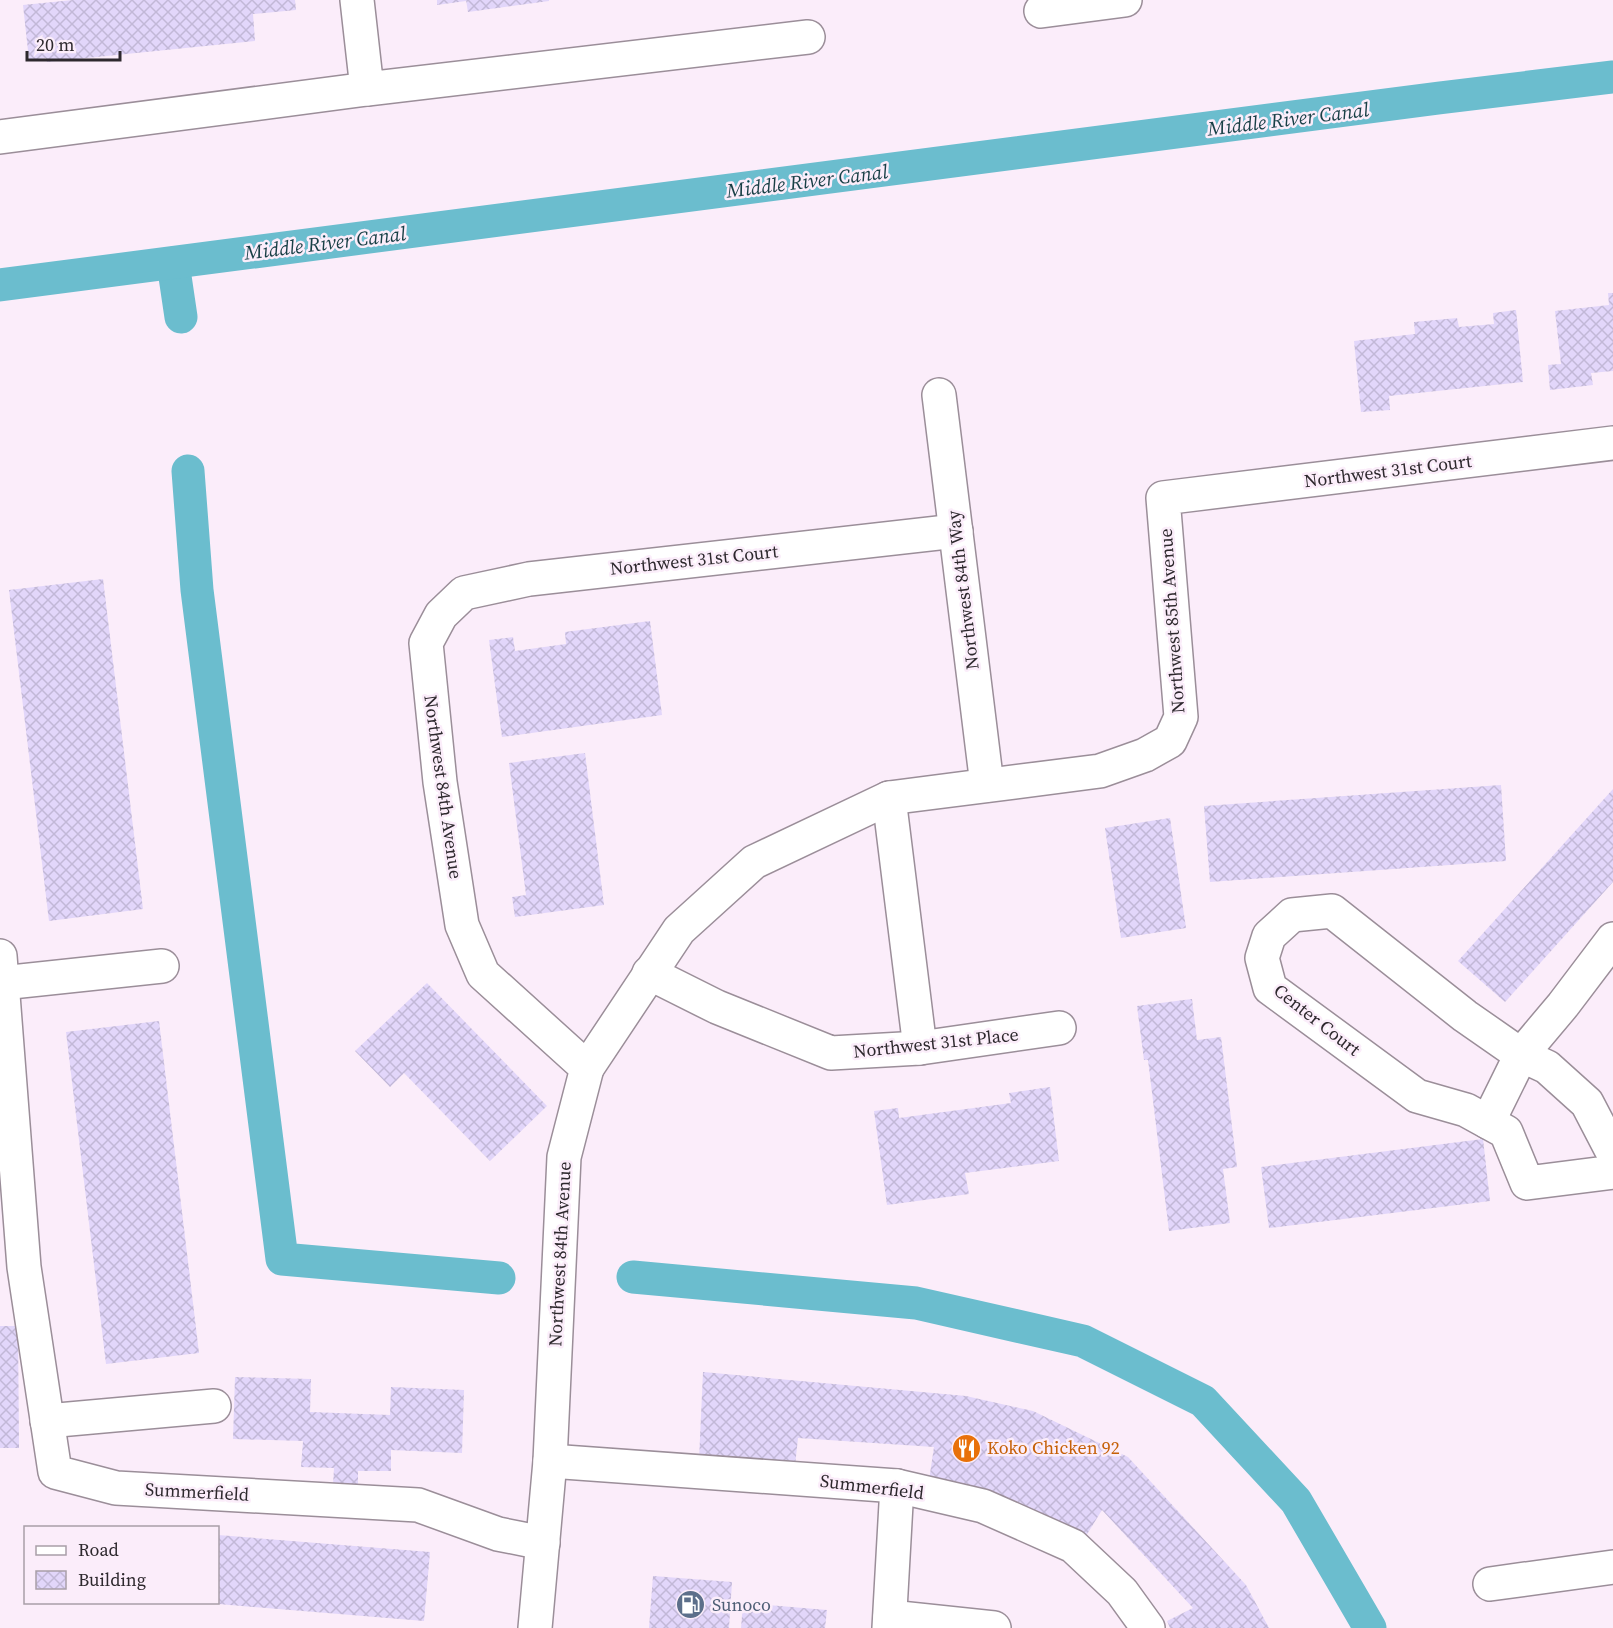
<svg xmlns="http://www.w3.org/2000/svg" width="1613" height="1628" font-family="'Source Serif 4',serif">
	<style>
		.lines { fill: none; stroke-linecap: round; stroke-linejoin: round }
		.canal { stroke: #6bbdce; stroke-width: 33 }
		.building { fill: url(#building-cross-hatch) }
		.minor-casing { stroke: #9b8e99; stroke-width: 36 }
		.minor { stroke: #fff; stroke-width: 33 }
		.labels { text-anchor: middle; stroke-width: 5; stroke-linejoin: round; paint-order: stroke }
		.street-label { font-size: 18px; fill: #2d282d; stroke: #fbedfa }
		.food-label { font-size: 18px; fill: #c56008; stroke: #fbedfa; text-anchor: start }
		.service-label { font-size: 18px; fill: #4e5e75; stroke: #fbedfa; text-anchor: start }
		.water-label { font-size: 20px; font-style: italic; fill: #183f46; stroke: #fbedfa }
	</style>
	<defs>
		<pattern id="building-cross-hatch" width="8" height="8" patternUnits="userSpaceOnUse" patternTransform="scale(1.5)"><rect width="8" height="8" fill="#e2d6fa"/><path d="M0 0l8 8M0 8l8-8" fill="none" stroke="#c2b8d7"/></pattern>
	</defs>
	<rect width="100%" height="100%" fill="#fbedfa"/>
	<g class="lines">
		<g class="canal">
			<path d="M173,263L181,317"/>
			<path d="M0,285L1439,98L1613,77"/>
			<path d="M188,471L197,590L282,1259L499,1278"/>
			<path d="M633,1277L916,1303L1083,1341L1203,1401L1296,1501L1370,1628"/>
		</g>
	</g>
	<g class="building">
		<path d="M73,0H295L296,10L253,14L255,41L47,62L46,58L29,60L23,5Z"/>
		<path d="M437,0H466V1L437,5Z"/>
		<path d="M466,0H549V1L468,12Z"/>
		<path d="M1608,293H1613V371L1591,373L1593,385L1550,390L1548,365L1561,364L1555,311L1609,305Z"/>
		<path d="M1516,310L1523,382L1389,396L1390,410L1361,412L1354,341L1415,334L1414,322L1457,318L1459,327L1494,324L1493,313Z"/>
		<path d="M103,579L143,909L49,921L9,590Z"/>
		<path d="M650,621L662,715L502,737L489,640L513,637L515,651L566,644L565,632Z"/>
		<path d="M585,753L604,905L515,917L512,897L526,895L509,763Z"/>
		<path d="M1501,785L1506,861L1210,882L1204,806Z"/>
		<path d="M1613,789V882L1505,1002L1458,961Z"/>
		<path d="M1170,818L1186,928L1121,938L1105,828Z"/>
		<path d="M427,983L547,1106L490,1161L404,1073L390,1087L355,1051Z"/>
		<path d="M1192,999L1197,1040L1221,1037L1237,1167L1223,1169L1230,1223L1169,1231L1148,1060H1144L1137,1006Z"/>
		<path d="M159,1021L199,1353L106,1364L66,1032Z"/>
		<path d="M1050,1087L1059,1161L965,1173L969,1194L887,1205L874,1111L898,1108L899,1118L1011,1103L1009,1093Z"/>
		<path d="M1483,1139L1490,1201L1269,1228L1261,1167Z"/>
		<path d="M0,1326H18L19,1448H0Z"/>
		<path d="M703,1372L966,1396L1033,1411L1128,1457L1246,1585L1269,1628H1170L1167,1621L1193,1608L1102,1510L1086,1536L1011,1499L929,1480L934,1447L798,1438L795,1466L699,1460Z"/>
		<path d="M235,1377L311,1379L310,1412L390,1415L391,1387L464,1390L462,1453L391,1450V1471H358V1486L333,1485L334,1468L301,1467L303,1441L233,1439Z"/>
		<path d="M218,1535L430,1552L424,1621L218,1604Z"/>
		<path d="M653,1576L732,1582L729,1628H649Z"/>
		<path d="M743,1603L827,1610L825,1628H741Z"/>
	</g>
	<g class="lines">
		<defs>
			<g id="minor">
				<path d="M357,0L367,89L808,37"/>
				<path d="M1041,11L1125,0"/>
				<path d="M0,137L367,89"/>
				<path d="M939,395L987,785"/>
				<path d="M889,798L920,1048"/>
				<path d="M0,956L24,1267L55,1472L116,1488L418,1505L498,1534L543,1543"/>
				<path d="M649,973L717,1007L831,1053L920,1048L1059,1028"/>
				<path d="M2,983L162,966"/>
				<path d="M587,1068L679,930L754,862L889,798L1100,771L1145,755L1170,741L1181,717L1163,498L1613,443"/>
				<path d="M1488,1122L1521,1055L1563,1005L1613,939"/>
				<path d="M1613,1153L1587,1103L1547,1067L1521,1055L1465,1016L1332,911L1292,915L1269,936L1262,958L1270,988L1417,1096L1466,1110L1506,1132L1527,1183L1613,1172"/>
				<path d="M47,1421L214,1406"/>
				<path d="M550,1461L897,1486L983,1506L1073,1546L1122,1592L1148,1628"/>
				<path d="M1490,1584L1613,1567"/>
				<path d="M890,1617L994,1628"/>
				<path d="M535,1628L550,1461L564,1157L587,1068L483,974L462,925L440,782L426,643L441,615L464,593L529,579L956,531"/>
				<path d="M889,1628L897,1486"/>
			</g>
		</defs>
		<use href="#minor" class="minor-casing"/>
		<use href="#minor" class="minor"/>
	</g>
	<defs>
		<symbol id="restaurant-disc" viewBox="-11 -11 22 22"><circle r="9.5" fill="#e8710a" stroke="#fbedfa"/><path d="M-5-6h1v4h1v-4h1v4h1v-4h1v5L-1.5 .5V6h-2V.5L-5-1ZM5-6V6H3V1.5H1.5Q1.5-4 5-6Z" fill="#fff"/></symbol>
		<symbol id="fuel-disc" viewBox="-11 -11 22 22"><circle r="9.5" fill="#5c6f8a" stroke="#fbedfa"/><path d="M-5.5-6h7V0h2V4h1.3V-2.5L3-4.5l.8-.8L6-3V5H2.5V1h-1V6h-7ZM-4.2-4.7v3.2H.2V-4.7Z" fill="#fff"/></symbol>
	</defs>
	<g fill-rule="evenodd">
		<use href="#restaurant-disc" x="950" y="1432" width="33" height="33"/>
		<use href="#fuel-disc" x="674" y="1588" width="33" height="33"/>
	</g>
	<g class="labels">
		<g class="street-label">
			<text transform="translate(1388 471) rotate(-7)" y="6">Northwest 31st Court</text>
			<text transform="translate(694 560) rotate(-6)" y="6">Northwest 31st Court</text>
			<text transform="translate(963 590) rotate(-97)" y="6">Northwest 84th Way</text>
			<text transform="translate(1172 621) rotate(-94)" y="6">Northwest 85th Avenue</text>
			<text transform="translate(443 787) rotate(82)" y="6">Northwest 84th Avenue</text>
			<text transform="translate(1317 1020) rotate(38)" y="6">Center Court</text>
			<text transform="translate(936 1043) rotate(-6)" y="6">Northwest 31st Place</text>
			<text transform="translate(560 1254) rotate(-87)" y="6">Northwest 84th Avenue</text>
			<text transform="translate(872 1487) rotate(7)" y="6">Summerfield</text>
			<text transform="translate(197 1492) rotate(3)" y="6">Summerfield</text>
		</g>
		<g class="food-label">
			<text x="987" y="1454">Koko Chicken 92</text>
		</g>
		<g class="service-label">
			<text x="712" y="1611">Sunoco</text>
		</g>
		<g class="water-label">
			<text transform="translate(1288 119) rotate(-7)" y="7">Middle River Canal</text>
			<text transform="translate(807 181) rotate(-7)" y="7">Middle River Canal</text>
			<text transform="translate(325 243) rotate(-7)" y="7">Middle River Canal</text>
		</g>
	</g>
	<rect x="24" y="1526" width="195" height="78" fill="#fbedfa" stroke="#a99ea8" stroke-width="1.5"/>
	<rect x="36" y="1546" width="30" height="9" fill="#ffffff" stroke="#a99ea8" stroke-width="1.5"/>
	<text x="78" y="1556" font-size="18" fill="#2d282d">Road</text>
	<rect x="36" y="1571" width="30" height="18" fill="url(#building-cross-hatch)" stroke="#a99ea8" stroke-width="1.5"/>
	<text x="78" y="1586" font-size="18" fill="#2d282d">Building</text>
	<path d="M27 51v9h93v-9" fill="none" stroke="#2d282d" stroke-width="3"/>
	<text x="36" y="51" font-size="18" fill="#2d282d" stroke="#fbedfa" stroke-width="4.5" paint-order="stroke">20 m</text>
</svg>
